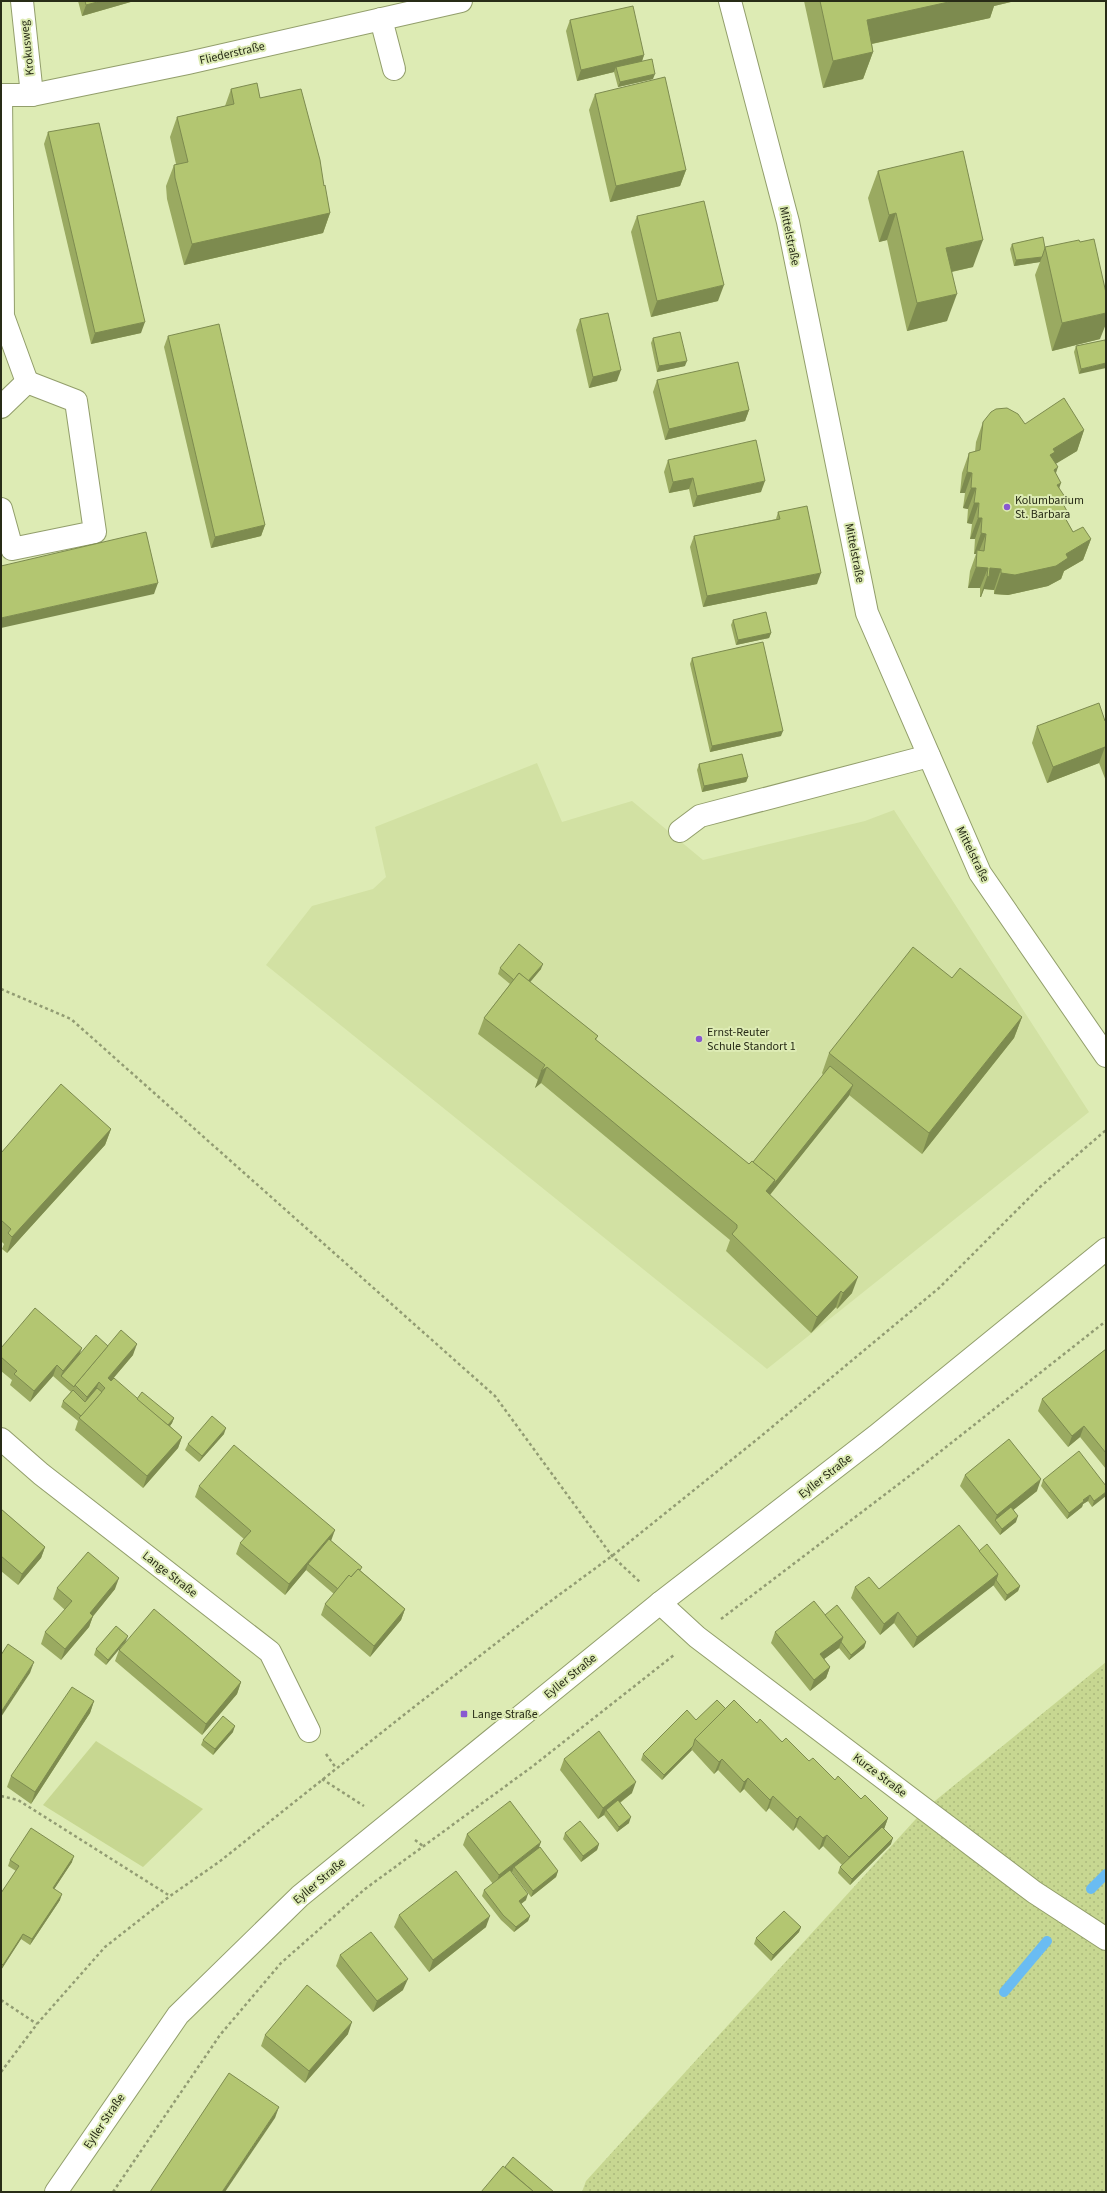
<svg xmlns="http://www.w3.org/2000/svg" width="1107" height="2193" font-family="'Source Sans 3',sans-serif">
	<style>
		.built { fill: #d2e1a3 }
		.grass { fill: url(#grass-dots) }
		.park { fill: #c7d791 }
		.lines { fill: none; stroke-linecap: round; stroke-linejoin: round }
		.stream { stroke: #6abcf2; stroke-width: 10 }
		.minor-casing { stroke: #929e6b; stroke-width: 24 }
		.major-casing { stroke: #929e6b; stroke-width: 24 }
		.path { stroke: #929c73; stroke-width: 2.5; stroke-dasharray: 3 3; stroke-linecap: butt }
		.minor { stroke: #fff; stroke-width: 22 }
		.major { stroke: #fff; stroke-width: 22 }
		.wall { fill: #9aaa61 }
		.shaded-wall { fill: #7d8b4f }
		.building { fill: #b3c671; stroke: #7d8b4f }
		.poi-dot { fill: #8958d1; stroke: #ddebb4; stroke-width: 1.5 }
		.labels { text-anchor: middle; stroke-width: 4; stroke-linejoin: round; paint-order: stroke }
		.street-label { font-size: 12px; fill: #282c17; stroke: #ddebb4 }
		.poi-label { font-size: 12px; fill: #282c17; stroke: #ddebb4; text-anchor: start }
	</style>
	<defs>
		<pattern id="grass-dots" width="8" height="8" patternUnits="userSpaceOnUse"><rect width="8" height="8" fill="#c7d791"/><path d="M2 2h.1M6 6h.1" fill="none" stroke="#abb97c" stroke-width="1.8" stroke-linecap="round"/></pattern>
	</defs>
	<rect width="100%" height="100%" fill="#ddebb4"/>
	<path class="built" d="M537,763L562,822L632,801L703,860L865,821L894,810L1089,1112L767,1369L266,965L312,906L373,889L386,877L375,827Z"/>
	<path class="grass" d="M1106,1662V2192H582L586,2181L925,1809Z"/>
	<path class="park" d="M96,1741L203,1809L143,1867L43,1805Z"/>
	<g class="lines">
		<g class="stream">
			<path d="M1091,1889L1106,1874"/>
			<path d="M1004,1992L1047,1941"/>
		</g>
		<defs>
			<g id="minor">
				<path d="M22,1L32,95"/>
				<path d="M730,1L788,222L867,613L980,873L1106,1056"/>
				<path d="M381,19L394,69"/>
				<path d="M1,95H32L188,63L461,1"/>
				<path d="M1,95L3,316L27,382"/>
				<path d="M1,407L27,382"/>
				<path d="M1,509L12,549L95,532L76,401L27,382"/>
				<path d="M680,831L700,816L929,756"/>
				<path d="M1,1439L41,1474L270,1652L309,1731"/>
				<path d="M660,1603L697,1637L1034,1892L1106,1939"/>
			</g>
			<path id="major" d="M56,2192L178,2015L300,1896L660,1603L876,1436L1106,1249"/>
		</defs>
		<use href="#minor" class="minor-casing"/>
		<use href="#major" class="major-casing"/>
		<g class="path">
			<path d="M1,989L71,1019L495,1396L612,1556L640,1582"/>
			<path d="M721,1619L908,1477L1106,1321"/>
			<path d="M326,1754L336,1768"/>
			<path d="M322,1779L364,1806"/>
			<path d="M1,1796L18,1800L170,1896"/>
			<path d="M415,1840L423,1846"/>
			<path d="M1,2000L37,2024"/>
			<path d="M1,2072L37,2024L105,1947L170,1896L219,1862L405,1714L544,1606L612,1556L760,1437L939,1288L1040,1187L1106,1130"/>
			<path d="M113,2192L220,2035L281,1963L365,1889L533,1766L674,1655"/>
		</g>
		<use href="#minor" class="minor"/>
		<use href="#major" class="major"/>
	</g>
	<g class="wall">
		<path d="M78,1H134L82,16Z"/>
		<path d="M804,1H1015L994,6L990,18L872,44L873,52L863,79L823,88Z"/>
		<path d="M570,20L644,55L642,61L653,79L618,87L614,72L577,81L566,31Z"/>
		<path d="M231,89L260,98L324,186L330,213L323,233L184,265L167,199L166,186L174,165L176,164L170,137L177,117L225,106Z"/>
		<path d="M595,94L686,170L680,186L610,202L589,110Z"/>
		<path d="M48,132L141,333L91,344L44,144Z"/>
		<path d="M878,171L973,267L952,272L947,321L907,331L887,240L879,242L868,198Z"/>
		<path d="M637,216L718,301L651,317L631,232Z"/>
		<path d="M1080,242L1100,339L1052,351L1035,275L1040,262L1014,266L1010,249L1012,244L1045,248Z"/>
		<path d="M580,319L617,381L589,388L576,330Z"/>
		<path d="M168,336L265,525L261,536L211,548L164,347Z"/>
		<path d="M653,338L685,366L657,372L651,343Z"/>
		<path d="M1105,340L1079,374L1074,352L1076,346Z"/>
		<path d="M657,380L749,410L745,421L665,440L653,392Z"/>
		<path d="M983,422L1025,424L1084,430L1077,451L1056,463V474L1066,519L1073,532L1091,539L1083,560L1064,571L1061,579L1048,586L1008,595L994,594V590L984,589L981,597H980V588H968L970,571L976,554H974L975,539H970L972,524L967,523L968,509L963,508L965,493H960L962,473L969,453L975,452L976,442Z"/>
		<path d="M668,460L761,492L693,507L689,489L669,493L664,472Z"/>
		<path d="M778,512L817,584L703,607L690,547L694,536L776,519Z"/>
		<path d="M733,620L771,633L769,638L736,645L731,625Z"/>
		<path d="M692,658L781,736L710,752L690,664Z"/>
		<path d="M1106,720V781L1099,763L1047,783L1032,743L1037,726Z"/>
		<path d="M699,764L748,777L746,782L702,792L697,770Z"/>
		<path d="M500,968L541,969L530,982L598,1036L596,1040L749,1164L753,1162L823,1075L822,1073L829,1053L952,978L1022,1017L1014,1038L922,1154L849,1095L770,1195L852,1293L837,1309L836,1307L811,1333L726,1251L730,1240L541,1083L535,1088L538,1080L478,1034L484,1018L510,984L498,974Z"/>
		<path d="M111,1129L105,1145L7,1253L2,1249L4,1244L1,1241V1153Z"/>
		<path d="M108,1346L133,1355L111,1381L137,1399L174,1418L172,1423L170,1426L182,1437L178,1448L143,1488L75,1430L78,1421L61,1407L63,1401L71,1392L53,1376L30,1402L10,1385L12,1380L1,1371V1348L80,1354Z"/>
		<path d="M1106,1349V1469L1080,1437L1068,1447L1038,1411L1042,1399Z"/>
		<path d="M224,1434L199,1462L185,1450L188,1444Z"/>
		<path d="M965,1475L1037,1491L1013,1510L1016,1522L1000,1535L960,1486Z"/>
		<path d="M1043,1480L1106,1486L1092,1507L1088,1501L1083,1504L1082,1507L1067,1519L1041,1486Z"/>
		<path d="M199,1486L331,1541L361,1571L405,1609L401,1620L370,1657L321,1615L325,1604L334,1594L306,1570L285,1595L236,1554L240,1543L244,1539L195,1497Z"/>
		<path d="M1,1509L45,1547L41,1558L18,1585L1,1571Z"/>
		<path d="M979,1551L1020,1586L1018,1591L1005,1601L993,1585L913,1648L894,1623L880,1635L851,1598L855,1587L879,1589Z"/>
		<path d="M57,1588L115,1589L93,1616L89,1627L61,1660L41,1644L45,1632L65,1610L53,1599Z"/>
		<path d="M775,1632L866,1642L864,1648L849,1660L839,1648L824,1659L830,1667L826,1678L810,1691L771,1643Z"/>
		<path d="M126,1641L106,1665L94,1655L96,1649Z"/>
		<path d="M119,1650L241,1682L237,1694L202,1735L115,1661Z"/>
		<path d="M94,1701L90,1713L31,1804L7,1787L11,1776Z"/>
		<path d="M726,1709L757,1723L888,1818L884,1829L891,1844L850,1885L838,1873L840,1867L842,1865L823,1846L819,1850L796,1827L793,1831L769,1808L766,1812L744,1789L740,1793L718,1770L714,1774L692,1750L662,1780L641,1760L643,1754L696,1720Z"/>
		<path d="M233,1732L213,1755L201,1745L203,1740Z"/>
		<path d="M564,1759L632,1793L620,1803L629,1823L617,1832L604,1815L598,1819L560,1770Z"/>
		<path d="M565,1833L599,1844L597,1850L581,1862L563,1839Z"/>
		<path d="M467,1834L539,1847L558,1871L556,1877L531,1897L512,1872V1873L526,1900L521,1904L530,1916L528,1921L514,1932L501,1920L482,1896L484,1890L493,1884L463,1845Z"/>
		<path d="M10,1860L72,1862L54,1889L60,1900L30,1945L21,1939L1,1970V1893L16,1871L8,1866Z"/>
		<path d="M399,1915L486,1927L429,1972L394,1927Z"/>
		<path d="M801,1927L799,1932L771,1961L754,1944L756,1938Z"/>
		<path d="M340,1955L403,1990L373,2012L336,1966Z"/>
		<path d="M348,2034L305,2083L261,2046L265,2035Z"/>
	</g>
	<g class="shaded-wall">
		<path d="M101,1H134L82,16L86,5Z"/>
		<path d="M953,1H1015L994,6L990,18L857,47L867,20Z"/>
		<path d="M873,52L863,79L823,88L833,61Z"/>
		<path d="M644,55L640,67H616L614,72L577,81L581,70Z"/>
		<path d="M655,74L653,79L618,87L620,82Z"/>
		<path d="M686,170L680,186L610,202L616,186Z"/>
		<path d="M330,213L323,233L184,265L192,244Z"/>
		<path d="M896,213L887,240L879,242L889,215Z"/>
		<path d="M983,240L973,267L936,275L946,248Z"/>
		<path d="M1042,257L1040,262L1014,266L1016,260Z"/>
		<path d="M724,285L718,301L651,317L657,301Z"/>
		<path d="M957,294L947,321L907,331L917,303Z"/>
		<path d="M1106,313V324L1100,339L1052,351L1062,323Z"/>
		<path d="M145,322L141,333L91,344L95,333Z"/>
		<path d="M687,361L685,366L657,372L659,366Z"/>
		<path d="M1106,363V368L1079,374L1081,369Z"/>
		<path d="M621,370L617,381L589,388L593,377Z"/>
		<path d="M749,410L745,421L665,440L669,429Z"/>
		<path d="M1084,430L1077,451L1049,468L1050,455L1053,449Z"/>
		<path d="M1058,467L1051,488L1054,470Z"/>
		<path d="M967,472L972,473L965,493H960Z"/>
		<path d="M693,478L689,489L669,493L673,482Z"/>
		<path d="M765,481L761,492L693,507L697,496Z"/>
		<path d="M1061,483L1054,503L1057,485Z"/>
		<path d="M971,488H976L968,509L963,508Z"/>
		<path d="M1065,497L1057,518L1061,500Z"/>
		<path d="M974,503H979L972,524L967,523Z"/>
		<path d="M1068,513L1061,533L1064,516Z"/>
		<path d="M978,518H982L975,539H970Z"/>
		<path d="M265,525L261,536L211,548L215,537Z"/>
		<path d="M981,533L986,534L978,554L977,550L976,554H974Z"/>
		<path d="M1091,539L1083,560L1064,571L1061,579L1048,586L1008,595L994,594L1001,573L1066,554Z"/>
		<path d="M976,567L988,568L980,588H968Z"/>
		<path d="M990,568L1001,569L994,590L984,589L981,597H980Z"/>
		<path d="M821,573L817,584L703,607L707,596Z"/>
		<path d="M158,583L154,594L1,628V618Z"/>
		<path d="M771,633L769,638L736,645L738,640Z"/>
		<path d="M783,731L781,736L710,752L712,746Z"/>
		<path d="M1105,747L1099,763L1047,783L1053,767Z"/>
		<path d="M748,777L746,782L702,792L704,786Z"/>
		<path d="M543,964L541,969L521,993L523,987Z"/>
		<path d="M1022,1017L1014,1038L922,1154L929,1133Z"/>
		<path d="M547,1067L541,1083L535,1088L541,1071Z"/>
		<path d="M853,1085L849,1096L760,1207L766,1191Z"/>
		<path d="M111,1129L105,1145L7,1253L12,1237Z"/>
		<path d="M858,1277L852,1293L837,1309L843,1293Z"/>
		<path d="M841,1291L836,1307L811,1333L817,1317Z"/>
		<path d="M137,1344L133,1355L105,1388L108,1378Z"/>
		<path d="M82,1348L78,1359L61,1376L63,1371Z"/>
		<path d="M57,1365L53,1376L30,1402L34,1391Z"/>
		<path d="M99,1382L95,1393L83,1408L87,1397Z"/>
		<path d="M174,1418L172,1423L163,1435L165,1430Z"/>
		<path d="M1084,1426L1080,1437L1068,1447L1072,1436Z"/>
		<path d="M226,1428L224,1434L199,1462L202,1456Z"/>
		<path d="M182,1437L178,1448L143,1488L147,1476Z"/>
		<path d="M1041,1479L1037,1491L997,1523L995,1520L997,1515Z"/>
		<path d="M1106,1492V1496L1092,1507L1094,1501Z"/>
		<path d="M1090,1495L1088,1501L1083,1504L1082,1507L1067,1519L1069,1513L1083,1500Z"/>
		<path d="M1018,1516L1016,1522L1000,1535L1002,1529Z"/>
		<path d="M335,1530L331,1541L308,1564L306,1570L285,1595L289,1584Z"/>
		<path d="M45,1547L41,1558L18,1585L22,1574Z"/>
		<path d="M998,1574L994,1585L913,1648L917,1637Z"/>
		<path d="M119,1578L115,1589L86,1625L90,1613Z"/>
		<path d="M1020,1586L1018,1591L1005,1601L1007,1595Z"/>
		<path d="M405,1609L401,1620L370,1657L374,1646Z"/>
		<path d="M898,1612L894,1623L880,1635L884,1624Z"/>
		<path d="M93,1616L89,1627L61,1660L65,1649Z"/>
		<path d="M128,1636L126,1641L106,1665L108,1660Z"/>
		<path d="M843,1637L839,1648L816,1665L820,1654Z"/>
		<path d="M866,1642L864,1648L849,1660L851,1655Z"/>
		<path d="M34,1662L30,1673L1,1717V1712Z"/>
		<path d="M830,1667L826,1678L810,1691L814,1680Z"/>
		<path d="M241,1682L237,1694L202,1735L206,1724Z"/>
		<path d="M94,1701L90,1713L31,1804L35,1792Z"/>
		<path d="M235,1726L233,1732L213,1755L215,1749Z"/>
		<path d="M693,1746L691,1750H692L662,1780L664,1775Z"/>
		<path d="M722,1759L718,1770L714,1774L719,1762Z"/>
		<path d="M748,1778L744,1789L740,1793L744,1782Z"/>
		<path d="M636,1782L632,1793L607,1812L606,1810L604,1815L598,1819L603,1808Z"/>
		<path d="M773,1796L769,1808L766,1812L770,1800Z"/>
		<path d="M800,1816L796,1827L793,1831L797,1819Z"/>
		<path d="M631,1817L629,1823L617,1832L619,1827Z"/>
		<path d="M888,1818L884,1829L844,1868L849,1857Z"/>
		<path d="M827,1835L823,1846L819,1850L823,1838Z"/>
		<path d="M893,1838L891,1844L850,1885L852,1879Z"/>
		<path d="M541,1842L537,1853L514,1867L512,1872L495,1886L499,1875Z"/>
		<path d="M599,1844L597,1850L581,1862L583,1856Z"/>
		<path d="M74,1856L72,1862L51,1894L53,1888Z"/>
		<path d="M558,1871L556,1877L531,1897L533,1891Z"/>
		<path d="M62,1894L60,1900L30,1945L32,1939Z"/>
		<path d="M528,1894L526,1900L517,1907L519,1901Z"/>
		<path d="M490,1916L486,1927L429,1972L433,1960Z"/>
		<path d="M530,1916L528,1921L514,1932L516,1927Z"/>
		<path d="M801,1927L799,1932L771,1961L773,1955Z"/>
		<path d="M23,1934L21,1939L1,1970L3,1965Z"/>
		<path d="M408,1979L403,1990L373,2012L377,2001Z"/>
		<path d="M352,2022L348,2034L305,2083L309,2071Z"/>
		<path d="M279,2107L275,2118L225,2192H222Z"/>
	</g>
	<g class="building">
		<path d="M85,1H101L86,5Z"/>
		<path d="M820,1H953L867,20L873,52L833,61Z"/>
		<path d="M633,6L644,55L581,70L570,20Z"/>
		<path d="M652,59L655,74L620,82L616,67Z"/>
		<path d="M665,77L686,170L616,186L595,94Z"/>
		<path d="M257,83L260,98L301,89L320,160L324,186L325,185L330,213L192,244L175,178L174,165L188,162L177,117L234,104L231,89Z"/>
		<path d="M99,123L145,322L95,333L48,132Z"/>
		<path d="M963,151L983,240L946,248L957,294L917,303L896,213L889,215L878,171Z"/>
		<path d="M704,201L724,285L657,301L637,216Z"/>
		<path d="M1043,237L1045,248L1042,257L1016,260L1012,244Z"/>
		<path d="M1094,239L1106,293V313L1062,323L1045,247L1079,240L1080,242Z"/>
		<path d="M608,313L621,370L593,377L580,319Z"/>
		<path d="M219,324L265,525L215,537L168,336Z"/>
		<path d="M680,332L687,361L659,366L653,338Z"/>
		<path d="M1105,340L1106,345V363L1081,369L1076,346Z"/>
		<path d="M738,362L749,410L669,429L657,380Z"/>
		<path d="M1064,398L1084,430L1053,449L1055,452L1050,455L1058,467L1054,470L1061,483L1057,485L1065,497L1061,500L1068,513L1064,516L1073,532L1083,527L1091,539L1066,554L1068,558L1056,566L1015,575L1001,573V569L990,568L989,577L987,576L988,568L976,567L977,550L984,551L986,534L981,533L982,518H978L979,503H974L976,488H971L972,473L967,472L969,453L980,450L983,422L991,412L996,409L1007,408L1018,414L1025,424Z"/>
		<path d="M756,440L765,481L697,496L693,478L673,482L668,460Z"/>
		<path d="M807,506L821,573L707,596L694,536L780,519L778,512Z"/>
		<path d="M146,532L158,583L1,618V566Z"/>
		<path d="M766,612L771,633L738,640L733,620Z"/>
		<path d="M763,642L783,731L712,746L692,658Z"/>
		<path d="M1099,703L1105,721L1106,720V750L1105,747L1053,767L1037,726Z"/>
		<path d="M742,754L748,777L704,786L699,764Z"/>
		<path d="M519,944L543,964L528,981L519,973L514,980L500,968Z"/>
		<path d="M913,947L952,978L960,968L1022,1017L929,1133L829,1053Z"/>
		<path d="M519,973L598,1036L595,1039L749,1164L752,1161L775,1180L766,1191L858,1277L843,1293L841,1291L817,1317L732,1234L737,1228V1225L547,1067L541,1071L545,1065L484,1018Z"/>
		<path d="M830,1066L853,1085L773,1185L775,1180L753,1162Z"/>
		<path d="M61,1084L111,1129L12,1237L8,1233L11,1229L1,1220V1153Z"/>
		<path d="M35,1308L82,1348L63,1371L57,1365L34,1391L14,1374L17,1371L1,1357V1348Z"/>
		<path d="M121,1330L137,1344L108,1378L111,1381L114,1378L182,1437L147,1476L79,1418L105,1388L99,1382L87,1397L75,1385Z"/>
		<path d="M96,1335L108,1346L75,1385L74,1387L61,1376Z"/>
		<path d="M1106,1349V1453L1084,1426L1072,1436L1042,1399Z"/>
		<path d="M97,1388L102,1392L81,1416L63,1401L73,1390L85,1402Z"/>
		<path d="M142,1392L174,1418L168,1425L137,1399Z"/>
		<path d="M212,1416L226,1428L202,1456L188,1444Z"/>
		<path d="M1009,1439L1041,1479L997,1515L965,1475Z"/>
		<path d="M234,1445L335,1530L289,1584L240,1543L251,1531L199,1486Z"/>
		<path d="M1079,1451L1106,1486V1492L1094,1501L1090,1495L1083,1500L1084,1501L1069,1513L1043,1480Z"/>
		<path d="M1011,1507L1018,1516L1002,1529L995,1520Z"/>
		<path d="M1,1509L45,1547L22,1574L1,1556Z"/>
		<path d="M959,1525L998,1574L917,1637L898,1612L884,1624L855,1587L869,1577L879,1589Z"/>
		<path d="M329,1539L362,1567L360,1570L358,1569L351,1577L349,1575L338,1589L308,1564Z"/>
		<path d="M987,1544L1020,1586L1007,1595L996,1580L998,1574L979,1551Z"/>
		<path d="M88,1552L119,1578L90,1613L93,1616L65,1649L45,1632L72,1601L57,1588Z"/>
		<path d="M358,1569L405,1609L374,1646L325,1604L349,1575L351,1577Z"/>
		<path d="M814,1601L843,1637L820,1654L830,1667L814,1680L775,1632Z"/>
		<path d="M837,1605L866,1642L851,1655L841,1642L843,1637L825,1615Z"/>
		<path d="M154,1609L241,1682L206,1724L119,1650Z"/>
		<path d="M116,1626L128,1636L108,1660L96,1649Z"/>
		<path d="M8,1644L34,1662L1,1712V1655Z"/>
		<path d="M72,1687L94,1701L35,1792L11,1776Z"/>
		<path d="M717,1700L726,1709L695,1739L693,1746L664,1775L643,1754L687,1710L696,1720Z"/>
		<path d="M734,1700L757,1723L760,1719L782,1742L786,1738L809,1761L813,1758L835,1780L838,1776L861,1799L865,1795L888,1818L849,1857L827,1835L823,1838L800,1816L797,1819L773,1796L770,1800L748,1778L744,1782L722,1759L719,1762L695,1739Z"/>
		<path d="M223,1716L235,1726L215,1749L203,1740Z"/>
		<path d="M599,1731L636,1782L603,1808L564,1759Z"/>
		<path d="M618,1800L631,1817L619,1827L606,1810Z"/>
		<path d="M510,1801L541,1842L499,1875L467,1834Z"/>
		<path d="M580,1821L599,1844L583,1856L565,1833Z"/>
		<path d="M882,1827L893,1838L852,1879L840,1867Z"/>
		<path d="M31,1828L74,1856L53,1888L62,1894L32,1939L23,1934L3,1965L1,1963V1893L19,1866L10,1860Z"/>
		<path d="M540,1847L558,1871L533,1891L514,1867Z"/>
		<path d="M510,1870L528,1894L519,1901L530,1916L516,1927L503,1915L484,1890Z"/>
		<path d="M456,1871L490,1916L433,1960L399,1915Z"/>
		<path d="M784,1911L801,1927L773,1955L756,1938Z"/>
		<path d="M371,1932L408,1979L377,2001L340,1955Z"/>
		<path d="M307,1985L352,2022L309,2071L265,2035Z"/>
		<path d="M229,2073L279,2107L222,2192H150Z"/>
		<path d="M513,2157L554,2192H534L505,2167Z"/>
		<path d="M503,2166L534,2192H481Z"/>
	</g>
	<g class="poi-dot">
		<circle cx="1007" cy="507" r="4"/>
		<circle cx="699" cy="1039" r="4"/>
		<rect x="460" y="1710" width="8" height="8" rx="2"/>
	</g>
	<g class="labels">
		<g class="street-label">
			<text transform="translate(27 48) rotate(-96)" y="4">Krokusweg</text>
			<text transform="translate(232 53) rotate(-13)" y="4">Fliederstraße</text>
			<text transform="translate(790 236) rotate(78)" y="4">Mittelstraße</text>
			<text transform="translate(855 553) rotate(79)" y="4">Mittelstraße</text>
			<text transform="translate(973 854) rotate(64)" y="4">Mittelstraße</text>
			<text transform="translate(825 1476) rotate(-38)" y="4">Eyller Straße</text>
			<text transform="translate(170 1574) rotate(38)" y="4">Lange Straße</text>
			<text transform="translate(570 1676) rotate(-39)" y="4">Eyller Straße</text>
			<text transform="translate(880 1775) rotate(37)" y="4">Kurze Straße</text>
			<text transform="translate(319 1881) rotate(-40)" y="4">Eyller Straße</text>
			<text transform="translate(104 2121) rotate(-56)" y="4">Eyller Straße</text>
		</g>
		<g class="poi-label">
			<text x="1015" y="504">Kolumbarium<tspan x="1015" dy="14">St. Barbara</tspan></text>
			<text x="707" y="1036">Ernst-Reuter<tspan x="707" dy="14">Schule Standort 1</tspan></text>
			<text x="472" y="1718">Lange Straße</text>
		</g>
	</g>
	<rect width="1107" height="2193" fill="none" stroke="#282c17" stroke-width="4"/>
</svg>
